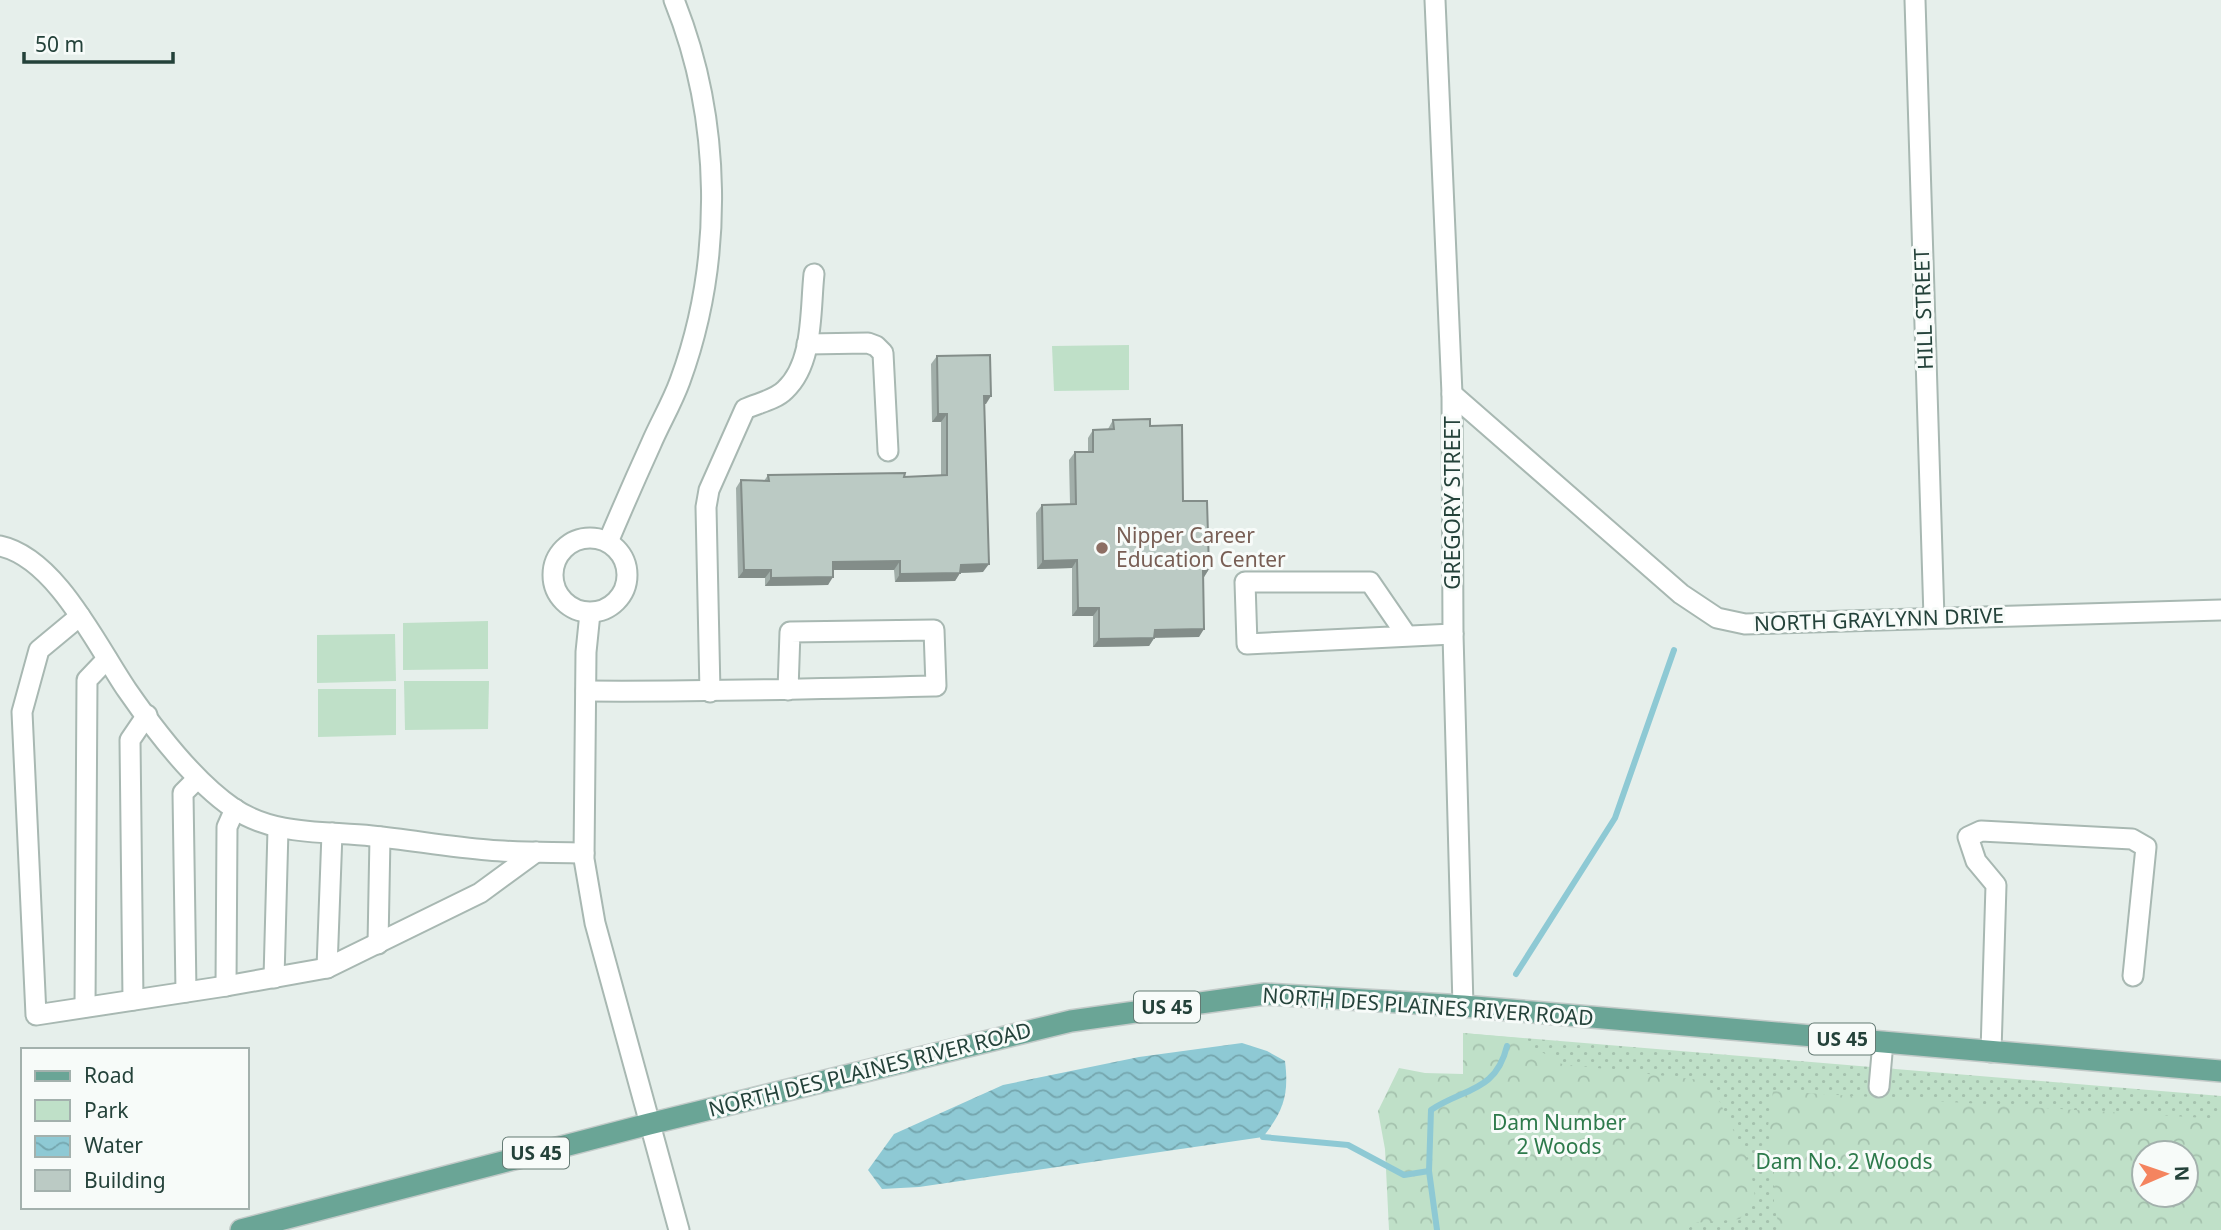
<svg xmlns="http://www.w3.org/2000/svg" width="2221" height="1230" font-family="'Noto Sans',sans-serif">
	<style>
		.green { fill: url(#green-dots); fill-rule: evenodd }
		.forest { fill: url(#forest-crowns); fill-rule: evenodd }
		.pitch { fill: #bfe0c8 }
		.water { fill: url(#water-waves) }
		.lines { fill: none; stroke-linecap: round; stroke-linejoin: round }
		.stream { stroke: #8ec9d4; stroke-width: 6 }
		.minor-casing { stroke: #a8b8b2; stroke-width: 23 }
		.major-casing { stroke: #c2cac8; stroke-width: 24 }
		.minor { stroke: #fff; stroke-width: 19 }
		.major { stroke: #6aa596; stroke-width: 21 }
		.wall { fill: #a1aea9 }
		.shaded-wall { fill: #838d89 }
		.building { fill: #bbcac4; stroke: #838d89; stroke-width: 2 }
		.education-dot { fill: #8d6e63; stroke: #f7fbf9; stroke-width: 2.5 }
		.labels { text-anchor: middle; stroke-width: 6; stroke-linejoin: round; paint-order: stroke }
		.shield { fill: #f7fbf9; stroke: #637a73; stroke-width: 2 }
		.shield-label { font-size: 19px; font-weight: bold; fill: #24423a }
		.street-label { font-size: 21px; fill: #24423a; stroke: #f7fbf9 }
		.education-label { font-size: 21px; fill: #785e54; stroke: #f7fbf9; text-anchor: start }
		.park-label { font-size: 21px; fill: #2d7a4b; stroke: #f7fbf9 }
	</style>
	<defs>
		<pattern id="green-dots" width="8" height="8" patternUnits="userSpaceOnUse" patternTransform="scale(1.75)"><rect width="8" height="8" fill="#bfe0c8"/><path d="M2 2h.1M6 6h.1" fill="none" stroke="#a4c1ad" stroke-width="1.8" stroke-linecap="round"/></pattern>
		<pattern id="forest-crowns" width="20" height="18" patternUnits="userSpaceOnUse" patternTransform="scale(1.75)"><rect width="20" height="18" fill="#bfe0c8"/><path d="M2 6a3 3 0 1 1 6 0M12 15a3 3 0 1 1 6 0" fill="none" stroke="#a4c1ad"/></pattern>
		<pattern id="water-waves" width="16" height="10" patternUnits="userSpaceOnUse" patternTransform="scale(1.75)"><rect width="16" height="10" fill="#8ec9d4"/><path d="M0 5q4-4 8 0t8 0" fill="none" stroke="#74a5ad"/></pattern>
	</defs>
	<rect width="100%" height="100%" fill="#e6efeb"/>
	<path class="green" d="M1463,1033L2221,1096V1230H1466ZM2144,1153H2186V1195H2144Z"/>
	<g class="forest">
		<path d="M1463,1033L1518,1038L1562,1064L1700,1080L1715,1092L1750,1165L1755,1197L1740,1219L1694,1223L1687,1230H1389L1385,1149L1378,1111L1399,1068L1425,1073L1463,1074Z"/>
		<path d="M1773,1091L2221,1119V1230H1784L1778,1222L1774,1205V1163L1768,1127ZM2144,1153H2186V1195H2144Z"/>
	</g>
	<g class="pitch">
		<path d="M1129,345V390L1054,391L1052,346Z"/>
		<path d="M488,621V669L403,670V623Z"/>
		<path d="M395,634L396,681L317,683V635Z"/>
		<path d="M404,681H489L488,729L405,730Z"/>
		<path d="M318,689H396V735L318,737Z"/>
	</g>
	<path class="water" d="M1242,1043L1267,1051L1285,1061C1289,1095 1284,1110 1263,1137L919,1187L882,1189L868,1170L894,1134L1003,1085L1139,1057Z"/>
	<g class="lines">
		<g class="stream">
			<path d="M1516,974L1615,818L1674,650"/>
			<path d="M1263,1137L1348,1145L1404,1175L1429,1171"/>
			<path d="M1437,1230L1429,1171L1431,1110C1464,1088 1496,1092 1507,1046"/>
		</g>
		<defs>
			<g id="minor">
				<path d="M1435,0L1452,394L1453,634L1463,1006"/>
				<path d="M1915,0L1934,618"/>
				<path d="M807,344L868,343L876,346L883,353L888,451"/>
				<path d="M1452,394L1681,594L1717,618L1745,624L2221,610"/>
				<circle cx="590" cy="575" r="37"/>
				<path d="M608,542C622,509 636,477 651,444C660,423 672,403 680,381C724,261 722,119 674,0"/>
				<path d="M0,546C56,558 97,646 127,690C154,729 195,782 233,808C274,836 325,831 372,836C411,840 450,847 488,850C520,853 552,852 584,853"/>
				<path d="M590,613L586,652L584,859L595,923L679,1230"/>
				<path d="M80,616L39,650L22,712L36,1015L226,986L327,968L480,893L536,852"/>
				<path d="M1407,636L1370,582H1245L1247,644L1453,634"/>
				<path d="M586,691C703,692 819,689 936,686L934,630L790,632L788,690"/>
				<path d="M710,692L706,507L709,490L745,409C758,403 775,400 785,390C814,363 810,311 814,274"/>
				<path d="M378,944L380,837"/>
				<path d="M327,968L332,833"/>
				<path d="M274,978L278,829"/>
				<path d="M226,986L227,827L235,809"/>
				<path d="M186,992L183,793L197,779"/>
				<path d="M133,1000L130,740L147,715"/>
				<path d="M85,1007L87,680L107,659"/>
				<path d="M1991,1052L1996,885L1976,861L1968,837L1981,831L2132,839L2146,847L2133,976"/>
				<path d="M1879,1087L1883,1042"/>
			</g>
			<path id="major" d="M241,1230L649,1124L1071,1021L1265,994L1463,1006L2221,1071"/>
		</defs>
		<use href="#minor" class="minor-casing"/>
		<use href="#major" class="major-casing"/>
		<use href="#minor" class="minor"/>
		<use href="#major" class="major"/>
	</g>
	<g class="wall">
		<path d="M937,356L986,404H984L983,572L960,573L955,581L895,582L894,570H833L828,585L765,586V578H738L736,488L741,480L764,481L768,475L904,477L941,476V422H932L931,364Z"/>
		<path d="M1113,420L1150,426L1183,501L1209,569L1204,577L1199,637H1155L1149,646L1093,647V616H1072V568L1037,569L1036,513L1042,505L1070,504L1069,460L1075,452H1088V438L1093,430L1108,429Z"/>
	</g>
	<g class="shaded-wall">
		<path d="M984,396H991L986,404H979Z"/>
		<path d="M938,414H947L941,422H932Z"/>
		<path d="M1077,560L1072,568L1037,569L1043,561Z"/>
		<path d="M900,561L894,570H827L833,562Z"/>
		<path d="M989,564L983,572L956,573H960L955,581L895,582L900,574L961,565Z"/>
		<path d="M1209,569L1204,577L1203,570Z"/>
		<path d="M744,570H771L765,578H738Z"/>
		<path d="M833,577L828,585L765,586L771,578Z"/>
		<path d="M1078,608H1099L1093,616H1072Z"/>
		<path d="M1204,629L1199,637L1150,638L1155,630Z"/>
		<path d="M1154,638L1149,646L1093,647L1099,639Z"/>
	</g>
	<g class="building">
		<path d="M990,355L991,396H984L989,564L961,565L960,573L900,574V561L833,562V577L771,578V570H744L741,480L769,481L768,475L905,473L904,477L947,475V414H938L937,356Z"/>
		<path d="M1150,419V426L1182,425L1183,501H1207L1209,569L1203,570L1204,629L1155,630L1154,638L1099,639V608H1078L1077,560L1043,561L1042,505L1076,504L1075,452H1093V430L1114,429L1113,420Z"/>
	</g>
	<circle class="education-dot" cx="1102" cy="548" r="7"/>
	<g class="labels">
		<g class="shield">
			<rect x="1134" y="991.5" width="66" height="31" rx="5"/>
			<rect x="1809" y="1023.5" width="66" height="31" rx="5"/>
			<rect x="503" y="1137.5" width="66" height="31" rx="5"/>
		</g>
		<g class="shield-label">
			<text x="1167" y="1014">US 45</text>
			<text x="1842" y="1046">US 45</text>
			<text x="536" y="1160">US 45</text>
		</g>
		<g class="street-label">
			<text transform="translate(1924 309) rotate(-92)" y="7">HILL STREET</text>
			<text transform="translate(1453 503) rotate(-90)" y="7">GREGORY STREET</text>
			<text transform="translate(1879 620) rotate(-2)" y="7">NORTH GRAYLYNN DRIVE</text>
			<text transform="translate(1428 1007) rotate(4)" y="7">NORTH DES PLAINES RIVER ROAD</text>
			<text transform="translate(870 1070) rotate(-14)" y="7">NORTH DES PLAINES RIVER ROAD</text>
		</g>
		<g class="education-label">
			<text x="1116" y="543">Nipper Career<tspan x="1116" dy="24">Education Center</tspan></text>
		</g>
		<g class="park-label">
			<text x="1559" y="1130">Dam Number<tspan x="1559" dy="24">2 Woods</tspan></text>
			<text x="1844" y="1169">Dam No. 2 Woods</text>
		</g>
	</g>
	<rect x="21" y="1048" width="228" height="161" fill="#f7fbf9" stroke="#a3b1ad" stroke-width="2"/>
	<rect x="35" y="1071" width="35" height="10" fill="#6aa596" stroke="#a3b1ad" stroke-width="2"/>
	<text x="84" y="1083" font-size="21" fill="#24423a">Road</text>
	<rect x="35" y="1100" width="35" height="21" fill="#bfe0c8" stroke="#a3b1ad" stroke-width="2"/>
	<text x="84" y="1118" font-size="21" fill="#24423a">Park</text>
	<rect x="35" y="1136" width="35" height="21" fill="url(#water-waves)" stroke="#a3b1ad" stroke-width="2"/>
	<text x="84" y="1153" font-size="21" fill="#24423a">Water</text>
	<rect x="35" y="1170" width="35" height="21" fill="#bbcac4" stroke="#a3b1ad" stroke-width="2"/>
	<text x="84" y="1188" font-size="21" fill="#24423a">Building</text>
	<g transform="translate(2165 1174) rotate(88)"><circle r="33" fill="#f7fbf9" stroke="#a3b1ad" stroke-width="2"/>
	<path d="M0-5L12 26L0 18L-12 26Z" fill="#f4845f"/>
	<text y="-10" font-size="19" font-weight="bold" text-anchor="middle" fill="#24423a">N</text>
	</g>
	<path d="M24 52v10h149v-10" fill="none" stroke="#24423a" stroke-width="3.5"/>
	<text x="35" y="52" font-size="21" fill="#24423a" stroke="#f7fbf9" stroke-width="5" paint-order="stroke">50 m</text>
</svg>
